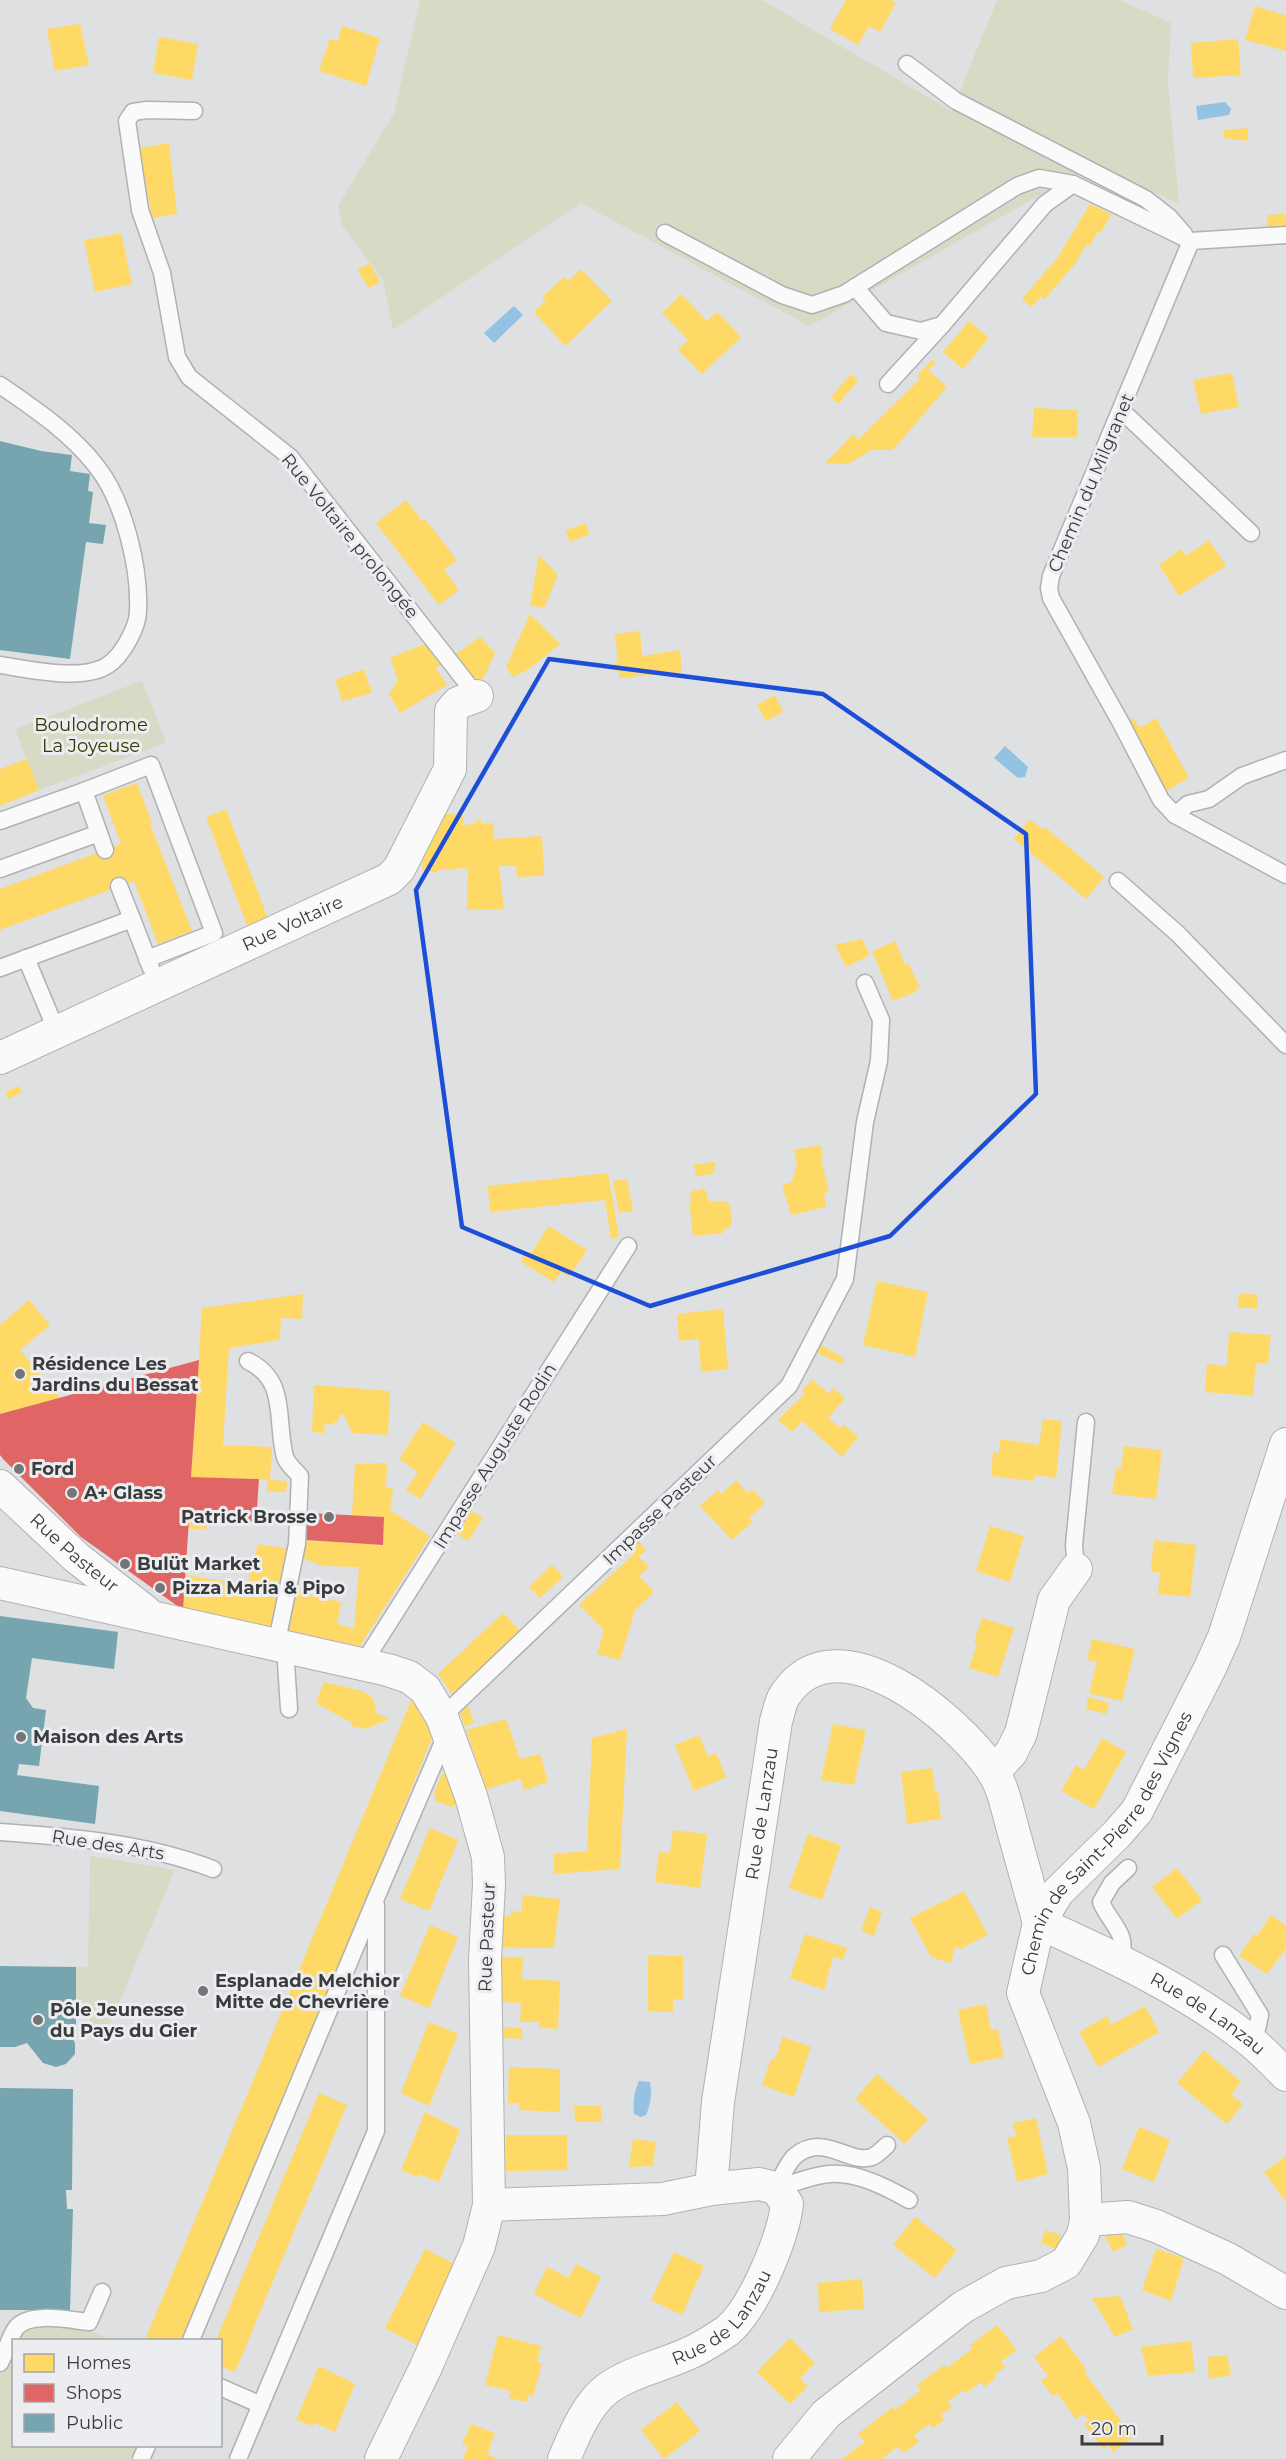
<svg xmlns="http://www.w3.org/2000/svg" width="1286" height="2459" font-family="Montserrat,sans-serif">
	<style>
		.green { fill: #d7dac4 }
		.water { fill: #94c2e2 }
		.homes { fill: #ffd966 }
		.shops { fill: #e06666 }
		.public { fill: #76a5af }
		.lines { fill: none; stroke-linecap: round; stroke-linejoin: round }
		.service-casing { stroke: #b0b1b3; stroke-width: 19 }
		.minor-casing { stroke: #b0b1b3; stroke-width: 34 }
		.service { stroke: #fafafb; stroke-width: 16 }
		.minor { stroke: #fafafb; stroke-width: 32 }
		.marked { fill: none; stroke: #1d4ed8; stroke-width: 4.5; stroke-linejoin: round }
		.poi-dot { fill: #737576; stroke: #ebedf0; stroke-width: 2 }
		.labels { text-anchor: middle; stroke-width: 6; stroke-linejoin: round; paint-order: stroke }
		.street-label { font-size: 18px; fill: #3a3b3c; stroke: #ebedf0 }
		.park-label { font-size: 18px; fill: #343600; stroke: #ebedf0 }
		.poi-label { font-size: 18px; font-weight: bold; fill: #3a3b3c; stroke: #ebedf0; text-anchor: start }
	</style>
	<rect width="100%" height="100%" fill="#dee0e2"/>
	<g class="green">
		<path d="M420,0H762L952,111L997,0H1120L1171,23L1168,82L1179,204L1095,164L809,326L581,203L393,330L383,280L342,225L338,206L394,113Z"/>
		<path d="M142,681L166,743L39,790L15,729Z"/>
		<path d="M90,1856L175,1870L103,2040L90,2037V2016L76,2015V1967H88Z"/>
		<path d="M35,2325L78,2326L112,2340H16L22,2332Z"/>
		<path d="M6,2363L13,2367L14,2446H136L130,2459H0V2373Z"/>
	</g>
	<g class="water">
		<path d="M1225,102L1231,109L1229,115L1198,120L1196,106Z"/>
		<path d="M514,306L523,315L494,343L484,333Z"/>
		<path d="M1005,746L1028,767L1025,777L1018,778L994,758Z"/>
		<path d="M639,2081L650,2082C652,2095 651,2103 646,2115L641,2117L634,2114C633,2101 634,2092 639,2081Z"/>
	</g>
	<g class="homes">
		<path d="M846,0H891L896,3L880,32L869,26L858,45L830,29Z"/>
		<path d="M1255,6L1286,16V51L1245,40Z"/>
		<path d="M80,24L89,65L55,71L47,29Z"/>
		<path d="M342,26L380,38L366,86L319,71L330,39L338,41Z"/>
		<path d="M159,37L198,44L192,80L153,73Z"/>
		<path d="M1238,39L1241,75L1193,78L1191,43Z"/>
		<path d="M1248,128V141L1224,138V130Z"/>
		<path d="M169,143L177,214L152,218L139,148Z"/>
		<path d="M1090,204L1111,214L1101,233L1098,231L1090,246L1087,244L1074,265L1045,299L1041,296L1031,307L1022,299L1058,257Z"/>
		<path d="M1286,214V229L1267,230V215Z"/>
		<path d="M121,233L132,284L95,292L84,240Z"/>
		<path d="M370,263L380,282L369,288L357,270Z"/>
		<path d="M581,269L612,301L565,346L534,312L546,301L542,297L564,277L568,281Z"/>
		<path d="M681,294L707,321L717,312L741,337L702,374L678,350L688,340L662,313Z"/>
		<path d="M969,321L989,338L963,369L943,352Z"/>
		<path d="M932,360L936,363L928,370L947,387L893,450H872L848,464L825,463L853,434L858,440L920,379L917,376Z"/>
		<path d="M1232,373L1239,407L1201,414L1193,380Z"/>
		<path d="M851,374L858,381L838,404L831,397Z"/>
		<path d="M1034,408L1078,410L1077,437H1032Z"/>
		<path d="M406,500L422,521L425,519L457,560L444,570L459,590L439,605L376,523Z"/>
		<path d="M585,523L590,534L570,542L565,531Z"/>
		<path d="M1209,540L1226,566L1179,596L1159,565L1181,549L1186,556Z"/>
		<path d="M539,555L558,575L544,608L530,605Z"/>
		<path d="M530,614L560,644L529,669L513,677L506,667Z"/>
		<path d="M640,631L642,656L680,650L682,672L620,678L619,672L614,670L613,664L618,662L615,634Z"/>
		<path d="M480,637L495,653L486,673L476,687L452,657Z"/>
		<path d="M430,642L445,662L436,668L447,685L400,713L389,694L398,680L390,658Z"/>
		<path d="M364,669L372,693L342,701L335,680Z"/>
		<path d="M775,695L783,712L766,721L757,705Z"/>
		<path d="M1133,718L1140,728L1156,718L1189,778L1164,792L1125,722Z"/>
		<path d="M27,759L39,790L0,806V769Z"/>
		<path d="M137,783L152,823L150,824L192,931L158,944L134,881L0,930V889L121,844L103,795Z"/>
		<path d="M226,809L269,921L248,928L206,817Z"/>
		<path d="M437,813L463,815V825L476,824V820H481V824L494,823V839L542,836L544,876L517,877L516,866H499L504,909L467,910L468,868L438,870L437,873L422,870L424,843Z"/>
		<path d="M1030,819L1043,830L1045,827L1104,877L1086,899L1014,839Z"/>
		<path d="M862,939L870,955L846,967L835,945Z"/>
		<path d="M895,941L905,965L909,964L920,988L915,990L916,992L893,1001L872,951Z"/>
		<path d="M19,1086L22,1092L9,1099L5,1092Z"/>
		<path d="M821,1145L823,1158H821L829,1192L824,1193L826,1207L791,1215L782,1185L792,1182L797,1163L794,1150Z"/>
		<path d="M716,1162L713,1174L696,1176L694,1164Z"/>
		<path d="M608,1173L619,1237L611,1239L605,1200L490,1212L488,1186Z"/>
		<path d="M627,1179L633,1211L619,1213L613,1181Z"/>
		<path d="M699,1187L706,1191L709,1202L725,1201L730,1205L732,1224L727,1229H723V1233L693,1236L689,1201H691L690,1194L694,1190L700,1191Z"/>
		<path d="M549,1226L587,1250L569,1277L561,1272L554,1282L521,1262L527,1251L531,1253Z"/>
		<path d="M877,1281L928,1292L915,1357L863,1345Z"/>
		<path d="M1239,1293L1258,1295L1257,1309L1238,1307Z"/>
		<path d="M303,1294L302,1319L281,1318L280,1340L229,1348L223,1445L272,1447L270,1480L287,1481L286,1492H267V1480L191,1477L202,1308Z"/>
		<path d="M29,1300L50,1325L20,1350L60,1398L0,1414V1325Z"/>
		<path d="M723,1309L728,1369L701,1372L699,1339L679,1341L677,1314Z"/>
		<path d="M1229,1332L1271,1335L1268,1364L1256,1363L1253,1396L1205,1392L1207,1364L1227,1366Z"/>
		<path d="M821,1345L845,1359L842,1364L817,1353Z"/>
		<path d="M812,1379L829,1394L833,1388L845,1398L828,1418L840,1428L843,1424L858,1437L842,1457L802,1421L792,1432L778,1420L805,1394L802,1390Z"/>
		<path d="M314,1385L390,1391L388,1435L352,1433L344,1415L339,1414V1419L331,1425L324,1424L325,1433L312,1432Z"/>
		<path d="M1043,1419L1062,1421L1056,1478L1035,1475L1034,1481L991,1476L993,1452L999,1453L1000,1439L1039,1445Z"/>
		<path d="M423,1422L456,1443L420,1499L406,1490L418,1472L399,1459Z"/>
		<path d="M1124,1446L1162,1450L1156,1499L1112,1494L1116,1468L1121,1469Z"/>
		<path d="M387,1463L386,1487L393,1488L390,1510L430,1536L360,1646L288,1631L297,1588L303,1590L302,1594L341,1602L337,1624L354,1629L359,1567L322,1566L303,1558L306,1540L383,1545L384,1517L352,1515L355,1464Z"/>
		<path d="M736,1480L748,1493L752,1489L765,1503L749,1518L752,1522L732,1540L700,1506L718,1490L721,1494Z"/>
		<path d="M470,1510L483,1518L468,1541L456,1533Z"/>
		<path d="M189,1519L207,1520L206,1530L188,1528Z"/>
		<path d="M990,1526L1024,1536L1010,1582L976,1571Z"/>
		<path d="M1154,1540L1196,1545L1190,1597L1158,1594L1160,1573L1152,1572L1151,1569Z"/>
		<path d="M639,1542L646,1550L639,1557L649,1567L639,1576L654,1592L635,1610L620,1660L597,1654L604,1630L579,1605L633,1555L629,1551Z"/>
		<path d="M258,1544L289,1549L273,1626L270,1627L183,1610L185,1575L247,1585Z"/>
		<path d="M552,1565L563,1577L540,1598L529,1587Z"/>
		<path d="M503,1613L522,1633L454,1697L438,1674Z"/>
		<path d="M982,1618L1014,1628L998,1677L969,1668L977,1644L974,1642Z"/>
		<path d="M1092,1639L1135,1649L1122,1701L1089,1693L1097,1662L1087,1660Z"/>
		<path d="M324,1682L359,1690L371,1696L375,1704L376,1713L390,1719L365,1729L351,1726L352,1723L316,1703Z"/>
		<path d="M1088,1697L1109,1703L1106,1714L1086,1709Z"/>
		<path d="M411,1701L422,1709L434,1733L370,1890L181,2340H145Z"/>
		<path d="M468,1705L474,1723L464,1726L460,1713Z"/>
		<path d="M506,1719L520,1759L540,1754L548,1782L524,1790L521,1779L486,1789L466,1730Z"/>
		<path d="M833,1724L866,1730L854,1785L821,1780Z"/>
		<path d="M627,1729L620,1869L554,1874V1854L587,1851L592,1738Z"/>
		<path d="M699,1735L708,1757L716,1753L726,1777L694,1791L675,1745Z"/>
		<path d="M1102,1738L1126,1752L1094,1809L1061,1791L1076,1765L1084,1770Z"/>
		<path d="M932,1768L935,1791H938L941,1819L907,1824L901,1772Z"/>
		<path d="M446,1773L457,1804L451,1807L436,1801L434,1792L442,1774Z"/>
		<path d="M430,1828L458,1840L429,1911L400,1899Z"/>
		<path d="M673,1830L707,1834L700,1888L655,1882L659,1852L670,1853Z"/>
		<path d="M808,1834L841,1845L822,1900L789,1888Z"/>
		<path d="M1177,1868L1202,1900L1177,1919L1152,1887Z"/>
		<path d="M964,1891L988,1935L960,1949L958,1947L955,1948L951,1963L931,1957L910,1918Z"/>
		<path d="M523,1895L560,1899L554,1948L501,1947L504,1915L511,1916V1911L521,1912Z"/>
		<path d="M870,1907L882,1912L874,1936L861,1931Z"/>
		<path d="M1271,1915L1286,1926V1948L1267,1974L1239,1956L1254,1934L1257,1936Z"/>
		<path d="M430,1925L458,1937L429,2008L400,1996Z"/>
		<path d="M805,1934L847,1948L843,1960L833,1957L824,1990L790,1978Z"/>
		<path d="M648,1955L683,1956V2000L673,1999V2012L648,2011Z"/>
		<path d="M501,1957H523L522,1979L560,1981L558,2029L539,2028V2022H520L521,2003L501,2002Z"/>
		<path d="M986,2004L991,2030L998,2029L1004,2057L970,2064L958,2010Z"/>
		<path d="M1145,2006L1159,2032L1098,2067L1079,2032L1107,2016L1111,2025Z"/>
		<path d="M429,2022L458,2034L429,2106L401,2093Z"/>
		<path d="M502,2027L522,2028V2039L502,2038Z"/>
		<path d="M783,2037L811,2047L794,2097L762,2085L771,2059H775Z"/>
		<path d="M1204,2050L1241,2082L1231,2095L1243,2104L1227,2124L1177,2083Z"/>
		<path d="M509,2067L560,2069V2112L519,2110V2103H508Z"/>
		<path d="M877,2074L928,2119L905,2144L855,2099Z"/>
		<path d="M319,2093L347,2105L235,2372L220,2366V2340H216Z"/>
		<path d="M574,2106H601L602,2122H575Z"/>
		<path d="M425,2112L460,2130L439,2182L419,2174L417,2177L401,2170Z"/>
		<path d="M1036,2118L1048,2174L1017,2182L1007,2138L1016,2136L1013,2123Z"/>
		<path d="M1139,2127L1170,2140L1154,2182L1122,2169Z"/>
		<path d="M506,2135H567V2170L506,2171Z"/>
		<path d="M633,2139L656,2142L653,2166L629,2167Z"/>
		<path d="M1286,2156V2202L1264,2172Z"/>
		<path d="M915,2217L957,2250L935,2278L893,2245Z"/>
		<path d="M1120,2226L1127,2245L1113,2252L1103,2232Z"/>
		<path d="M1045,2230L1061,2235L1057,2249L1041,2243Z"/>
		<path d="M425,2249L458,2266L417,2345L385,2328Z"/>
		<path d="M1156,2249L1184,2258L1171,2301L1142,2290Z"/>
		<path d="M674,2252L704,2266L682,2315L651,2300Z"/>
		<path d="M576,2264L601,2277L581,2318L534,2294L547,2267L569,2278Z"/>
		<path d="M862,2279L864,2309L819,2312L818,2283Z"/>
		<path d="M1120,2296L1133,2329L1115,2337L1092,2298Z"/>
		<path d="M997,2325L1017,2350L1001,2361L1005,2367L994,2375L996,2378L984,2387L981,2382L966,2393L963,2390L948,2402L952,2407L941,2415L944,2420L933,2428L929,2424L914,2435L919,2442L903,2453L898,2446L882,2459H842L865,2442L858,2434L893,2407L895,2410L921,2390L917,2385L944,2365L947,2368L973,2348L970,2345Z"/>
		<path d="M498,2335L541,2346L537,2362L542,2363L533,2397L528,2395L527,2402L509,2398L511,2391L485,2385Z"/>
		<path d="M1061,2336L1087,2370L1084,2372L1133,2437L1113,2452L1108,2445L1103,2449L1084,2424L1089,2420L1084,2414L1076,2419L1057,2393L1053,2396L1041,2381L1048,2376L1034,2357Z"/>
		<path d="M790,2338L815,2363L800,2378L808,2386L790,2404L757,2372Z"/>
		<path d="M1191,2341L1195,2372L1148,2376L1141,2347Z"/>
		<path d="M1227,2355L1231,2375L1209,2379L1207,2357Z"/>
		<path d="M319,2366L355,2384L335,2432L315,2423L313,2426L296,2420Z"/>
		<path d="M677,2402L700,2431L664,2459L641,2430Z"/>
		<path d="M471,2424L495,2433L487,2454L498,2459H463L468,2446L462,2444Z"/>
	</g>
	<g class="shops">
		<path d="M199,1360L191,1477L259,1479L256,1522L189,1519L183,1610L81,1537L3,1459L0,1455V1414Z"/>
		<path d="M308,1513L384,1517L383,1545L306,1540Z"/>
	</g>
	<g class="public">
		<path d="M0,441L41,451L72,455L70,471L90,474L88,491L93,492L89,523L106,525L103,544L86,542L70,659L0,650Z"/>
		<path d="M0,1616L118,1632L114,1669L32,1658L26,1698L33,1708L46,1710L39,1766L19,1764L17,1775L99,1786L95,1824L0,1811Z"/>
		<path d="M0,1966L76,1967V2025L70,2033L75,2043V2054L66,2064L56,2067L43,2063L27,2043L15,2047H0Z"/>
		<path d="M0,2088L73,2089L72,2190H66L67,2209H73L70,2310H0Z"/>
	</g>
	<g class="lines">
		<defs>
			<g id="service">
				<path d="M907,64L956,101L1146,199L1169,217L1184,234"/>
				<path d="M194,111L147,110L133,112L127,121L140,210L162,273L177,357L189,377L290,457L477,696"/>
				<path d="M665,233L782,295L812,305L844,294L1017,186L1039,178L1073,184L1191,241"/>
				<path d="M1286,235L1191,241L1051,576L1049,588L1051,598L1121,723L1161,800L1175,815L1286,875"/>
				<path d="M855,287L886,323L921,331L942,325L1045,204L1073,184"/>
				<path d="M888,384L942,325"/>
				<path d="M0,385C35,409 72,434 97,467C124,501 140,568 138,611C138,627 122,656 108,665C83,682 28,669 0,665"/>
				<path d="M1121,410L1251,533"/>
				<path d="M84,791L151,765L214,933L147,959"/>
				<path d="M1175,815L1188,804L1209,799L1242,776L1286,760"/>
				<path d="M0,821L84,791L105,850"/>
				<path d="M0,869L99,833"/>
				<path d="M1118,881L1178,934L1286,1045"/>
				<path d="M119,886L132,919"/>
				<path d="M26,958L57,1032"/>
				<path d="M0,968L132,919L151,968"/>
				<path d="M248,1361C289,1381 275,1421 285,1457C287,1464 295,1470 300,1476L297,1544L276,1646"/>
				<path d="M1076,1569L1074,1545L1086,1422"/>
				<path d="M285,1647L289,1709"/>
				<path d="M362,1665L628,1246"/>
				<path d="M442,1717L789,1386L845,1279L865,1122L879,1061L881,1020L865,983"/>
				<path d="M0,1832C73,1837 145,1843 213,1869"/>
				<path d="M1223,1955L1260,2015L1257,2029L1250,2040"/>
				<path d="M1120,1960C1130,1934 1110,1924 1101,1902L1112,1883L1128,1868"/>
				<path d="M776,2188C793,2184 812,2175 830,2174C857,2172 886,2187 909,2200"/>
				<path d="M776,2188C781,2179 787,2163 795,2156C824,2132 849,2165 872,2157C877,2155 883,2149 887,2145"/>
				<path d="M191,2340L376,1898L447,1733"/>
				<path d="M0,2363C6,2352 9,2338 16,2328C29,2311 70,2320 89,2322L102,2292"/>
				<path d="M220,2387L261,2405"/>
				<path d="M141,2459L147,2446"/>
				<path d="M238,2459L376,2131V1905"/>
			</g>
			<g id="minor">
				<path id="s1" d="M0,1058L389,879L399,869L450,769L451,711L458,703L477,696"/>
				<path id="s2" d="M0,1486L77,1558L145,1611"/>
				<path d="M0,1583L388,1670L409,1677L425,1689L442,1717L471,1796L488,1857L489,1884L485,1959L489,2205L479,2246L425,2369L381,2459"/>
				<path d="M993,1772L1011,1753L1021,1733L1054,1600L1076,1569"/>
				<path id="s3" d="M489,2205L663,2199L711,2189L718,2102L776,1721C779,1713 780,1702 785,1695C837,1616 958,1719 992,1770C1003,1786 1007,1808 1012,1826C1021,1858 1030,1890 1039,1923C1112,1956 1186,1990 1249,2040C1262,2050 1274,2063 1286,2075"/>
				<path d="M1086,2220L1128,2217L1156,2226L1228,2259L1286,2293"/>
				<path id="s4" d="M564,2459C574,2436 586,2405 607,2389C630,2372 661,2366 687,2354C700,2349 715,2339 727,2331C754,2309 783,2238 787,2204L776,2188L759,2184L711,2189"/>
				<path id="s5" d="M789,2459L826,2414L963,2307L1006,2283L1041,2276L1066,2263L1083,2235L1086,2220L1084,2168L1074,2123L1023,1993L1039,1923L1058,1892L1117,1834L1137,1811L1210,1668L1224,1637L1286,1444"/>
			</g>
		</defs>
		<use href="#service" class="service-casing"/>
		<use href="#minor" class="minor-casing"/>
		<use href="#service" class="service"/>
		<use href="#minor" class="minor"/>
	</g>
	<path class="marked" d="M549,659L823,694L1026,834L1036,1094L890,1236L650,1306L462,1227L416,890Z"/>
	<g class="poi-dot">
		<circle cx="20" cy="1374" r="6"/>
		<circle cx="19" cy="1469" r="6"/>
		<circle cx="72" cy="1493" r="6"/>
		<circle cx="329" cy="1517" r="6"/>
		<circle cx="125" cy="1564" r="6"/>
		<circle cx="160" cy="1588" r="6"/>
		<circle cx="21" cy="1737" r="6"/>
		<circle cx="203" cy="1991" r="6"/>
		<circle cx="38" cy="2020" r="6"/>
	</g>
	<g class="labels">
		<g class="street-label">
			<text transform="translate(1091 483) rotate(-67)" y="6">Chemin du Milgranet</text>
			<text transform="translate(350 536) rotate(51)" y="6">Rue Voltaire prolongée</text>
			<text dy="6" stroke="none"><textPath href="#s1" startOffset="322">Rue Voltaire</textPath></text>
			<text transform="translate(495 1456) rotate(-58)" y="6">Impasse Auguste Rodin</text>
			<text transform="translate(660 1510) rotate(-44)" y="6">Impasse Pasteur</text>
			<text dy="6" stroke="none"><textPath href="#s2" startOffset="100">Rue Pasteur</textPath></text>
			<text dy="6" stroke="none"><textPath href="#s3" startOffset="602">Rue de Lanzau</textPath></text>
			<text transform="translate(108 1845) rotate(9)" y="6">Rue des Arts</text>
			<text dy="6" stroke="none"><textPath href="#s5" startOffset="806">Chemin de Saint-Pierre des Vignes</textPath></text>
			<text transform="translate(487 1937) rotate(-88)" y="6">Rue Pasteur</text>
			<text dy="6" stroke="none"><textPath href="#s3" startOffset="1330">Rue de Lanzau</textPath></text>
			<text dy="6" stroke="none"><textPath href="#s4" startOffset="222">Rue de Lanzau</textPath></text>
		</g>
		<g class="park-label">
			<text x="91" y="731">Boulodrome<tspan x="91" dy="21">La Joyeuse</tspan></text>
		</g>
		<g class="poi-label">
			<text x="32" y="1370">Résidence Les<tspan x="32" dy="21">Jardins du Bessat</tspan></text>
			<text x="31" y="1475">Ford</text>
			<text x="84" y="1499">A+ Glass</text>
			<text x="317" y="1523" text-anchor="end">Patrick Brosse</text>
			<text x="137" y="1570">Bulüt Market</text>
			<text x="172" y="1594">Pizza Maria &amp; Pipo</text>
			<text x="33" y="1743">Maison des Arts</text>
			<text x="215" y="1987">Esplanade Melchior<tspan x="215" dy="21">Mitte de Chevrière</tspan></text>
			<text x="50" y="2016">Pôle Jeunesse<tspan x="50" dy="21">du Pays du Gier</tspan></text>
		</g>
	</g>
	<rect x="12" y="2339" width="210" height="108" fill="#ebedf0" stroke="#a4a6a8" stroke-width="1.5"/>
	<rect x="24" y="2354" width="30" height="18" fill="#ffd966" stroke="#a4a6a8" stroke-width="1.5"/>
	<text x="66" y="2369" font-size="18" fill="#3a3b3c">Homes</text>
	<rect x="24" y="2384" width="30" height="18" fill="#e06666" stroke="#a4a6a8" stroke-width="1.5"/>
	<text x="66" y="2399" font-size="18" fill="#3a3b3c">Shops</text>
	<rect x="24" y="2414" width="30" height="18" fill="#76a5af" stroke="#a4a6a8" stroke-width="1.5"/>
	<text x="66" y="2429" font-size="18" fill="#3a3b3c">Public</text>
	<path d="M1082 2435v9h80v-9" fill="none" stroke="#3a3b3c" stroke-width="3"/>
	<text x="1091" y="2435" font-size="18" fill="#3a3b3c" stroke="#ebedf0" stroke-width="4.5" paint-order="stroke">20 m</text>
</svg>
